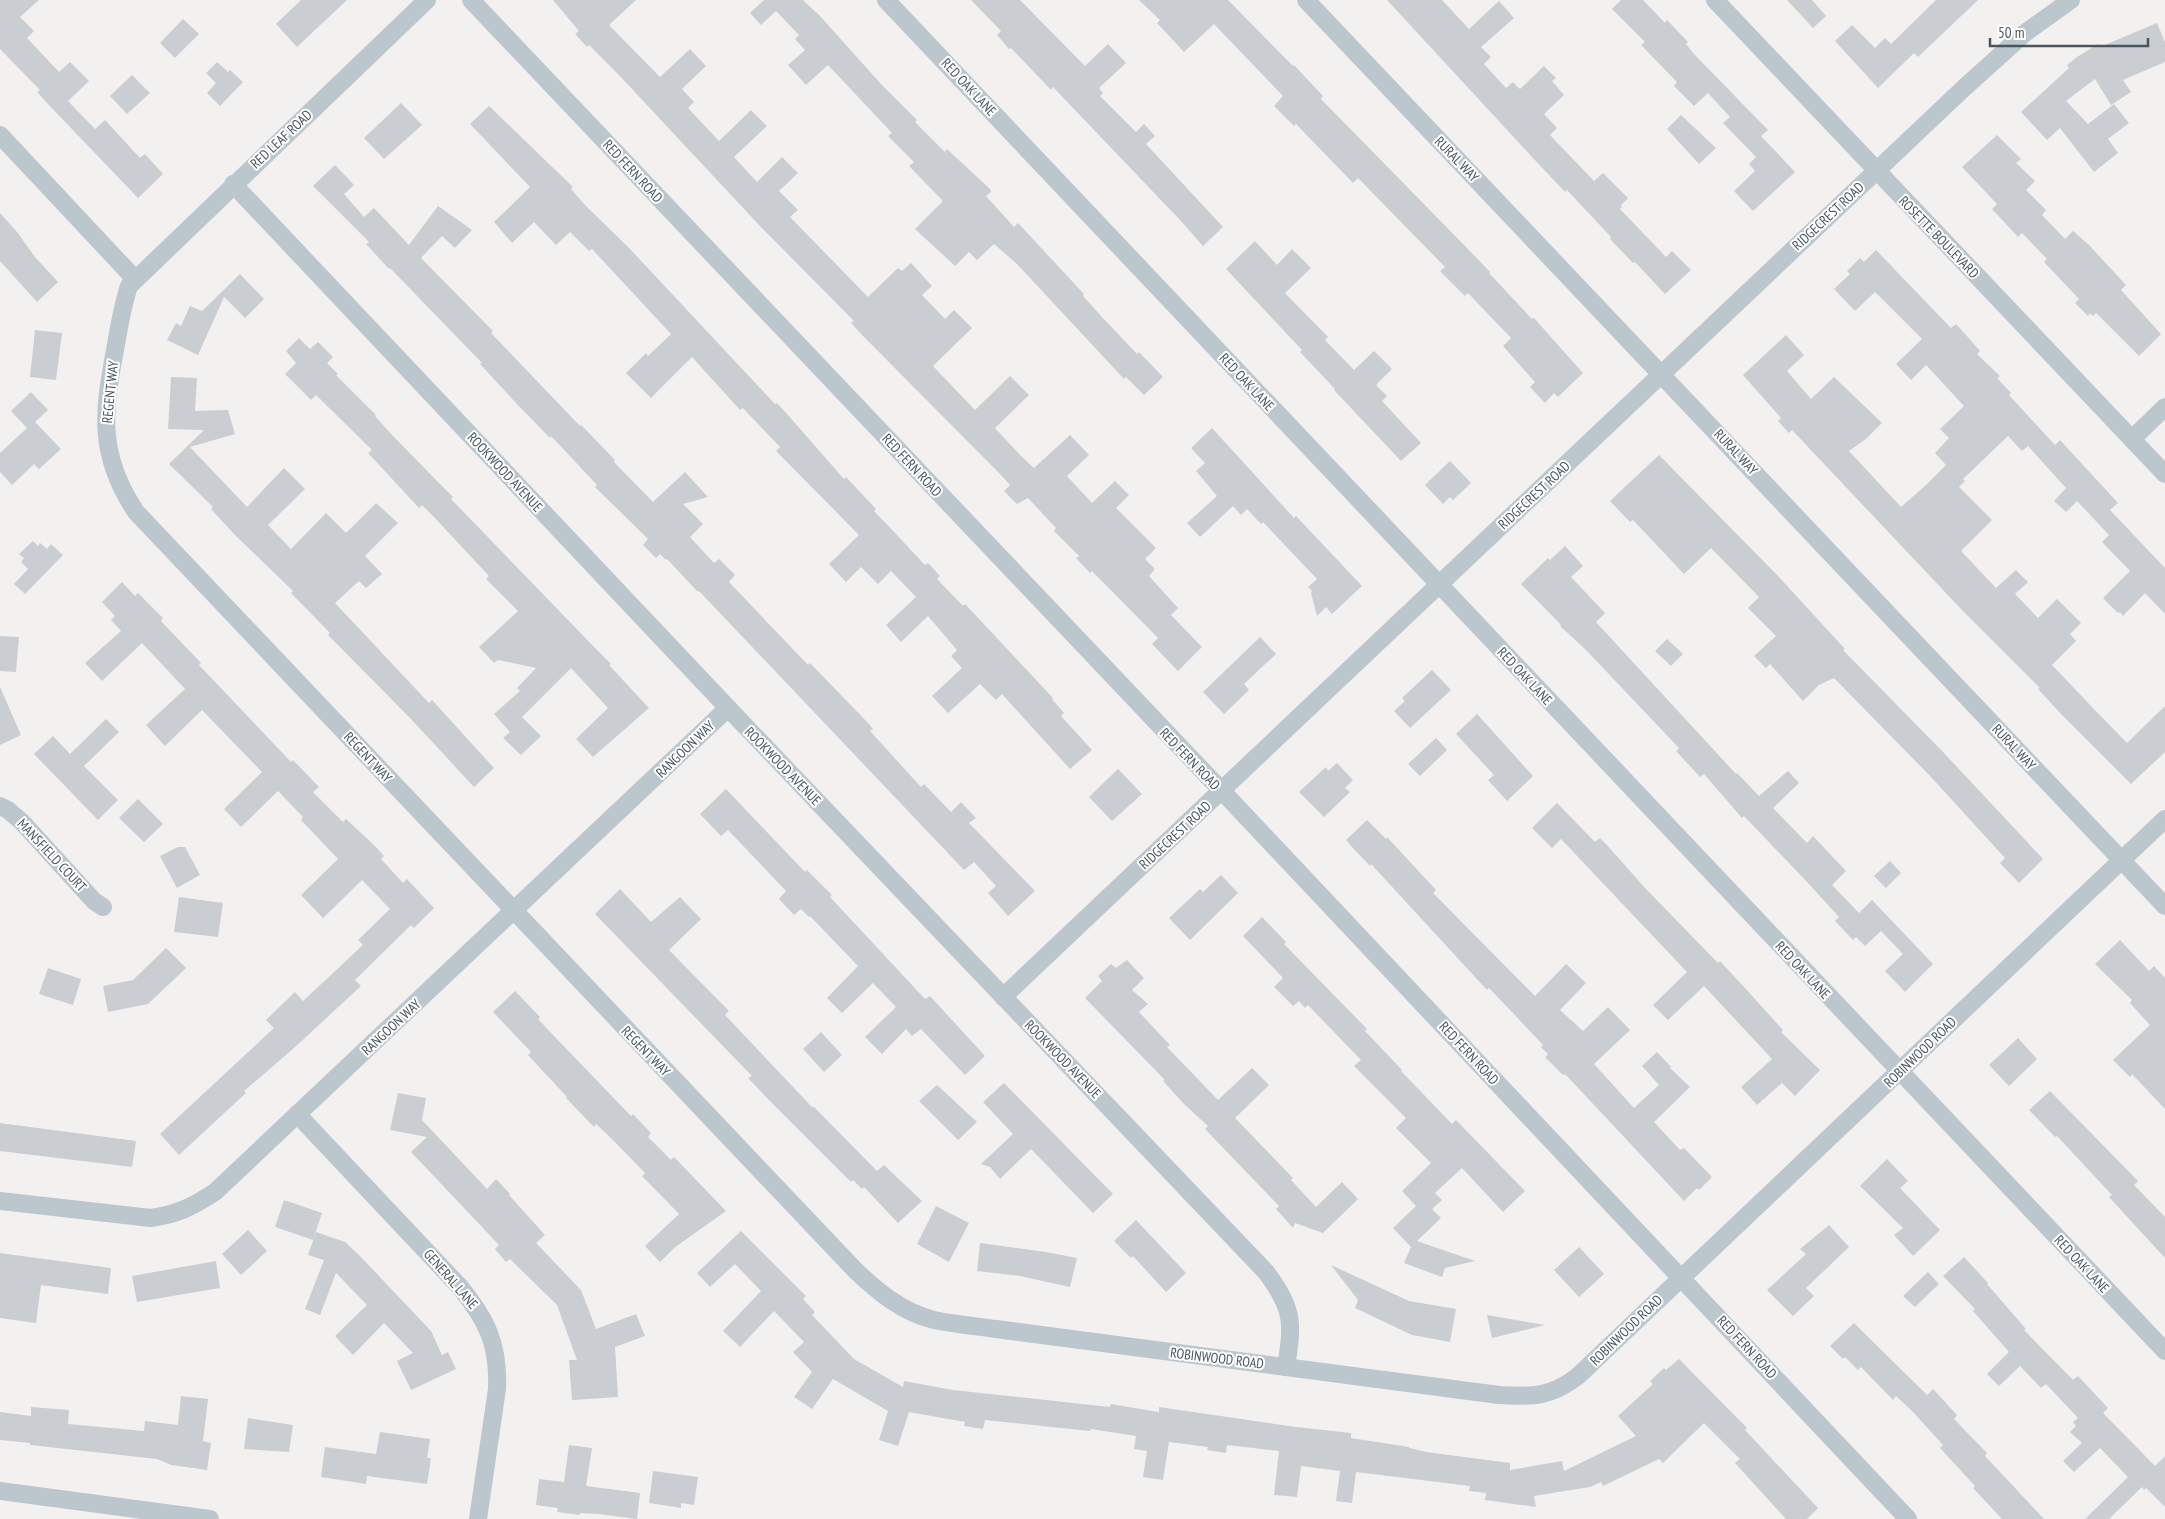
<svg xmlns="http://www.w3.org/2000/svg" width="2165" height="1519" font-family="'PT Sans Narrow',sans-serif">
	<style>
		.building { fill: #caced3 }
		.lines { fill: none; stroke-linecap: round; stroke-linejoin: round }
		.street { stroke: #bcc6cd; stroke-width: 18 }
		.labels { text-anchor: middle; stroke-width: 4; stroke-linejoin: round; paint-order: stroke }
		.street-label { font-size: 14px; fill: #48555e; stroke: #fff }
	</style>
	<rect width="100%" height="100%" fill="#f3f0f0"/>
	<g class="building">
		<path d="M0,0H39L20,17L34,31L27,38L59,72L70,62L89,81L68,101L95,129L105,120L140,158L145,154L163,174L138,198L47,103L37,92L40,90L0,49Z"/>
		<path d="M301,0H347L297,47L276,24Z"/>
		<path d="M553,0H636L609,25L660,77L690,49L706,66L682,89L694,102L688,108L719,141L751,110L767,126L734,157L757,182L782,157L798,173L779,191L798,210L790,217L868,297L898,268L902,271L911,263L932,286L922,295L945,319L954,310L972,328L933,366L975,410L1010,376L1029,395L995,428L1020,455L1034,468L1070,435L1089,455L1067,476L1092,503L1115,481L1129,495L1116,508L1156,548L1145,559L1155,569L1149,576L1178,608L1171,615L1202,647L1178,671L1152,644L1158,638L1092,571L1090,573L1076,558L1079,556L1054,531L1056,528L1028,498L1017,504L1004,491L1010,485L1000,474L863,336L851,323L854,321L759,225L618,74L589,45L587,47L575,34L579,31Z"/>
		<path d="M764,0H803L820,16L881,84L917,120L915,122L945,152L947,149L990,189L991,192L986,196L1014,227L1018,223L1084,294L1083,296L1102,317L1137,354L1139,352L1163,377L1144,395L1126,377L1124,379L1017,264L994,244L977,260L969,252L955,266L915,229L943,201L909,166L914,162L888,136L892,133L828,65L806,85L788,65L805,50L795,39L799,35L776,11L761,25L750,13Z"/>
		<path d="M971,0H1020L1085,66L1108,44L1126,63L1099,88L1103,93L1100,96L1136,132L1144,124L1155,136L1146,144L1223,227L1203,246L1180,220L1053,87L1051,90L1011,48L1009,49L997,35L1001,31Z"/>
		<path d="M1139,0H1228L1293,66L1294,65L1323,96L1321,99L1466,247L1490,272L1489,273L1532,319L1534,318L1583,373L1558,397L1554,393L1545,403L1530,387L1535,382L1503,346L1511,338L1468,293L1465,296L1440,271L1445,267L1358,178L1353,183L1296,124L1294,126L1274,106L1283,96L1214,24L1184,52L1157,23L1160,20Z"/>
		<path d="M1387,0H1442L1469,29L1499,1L1514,18L1481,47L1491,57L1484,64L1506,88L1513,82L1520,89L1544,66L1556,78L1552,81L1564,95L1544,114L1557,128L1550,135L1594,181L1603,173L1628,198L1621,205L1622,207L1620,209L1666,257L1672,251L1691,270L1665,294L1635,262L1633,263L1610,239L1611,237L1567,190L1565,192L1532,157Z"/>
		<path d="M1621,0H1643L1665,23L1667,20L1688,42L1686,44L1694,54L1768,130L1761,136L1795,172L1753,211L1734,191L1755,171L1749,164L1756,157L1723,123L1730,117L1708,93L1694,106L1674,86L1677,82L1641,45L1645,42L1612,9Z"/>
		<path d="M1787,0H1812L1826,16L1813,28Z"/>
		<path d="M1936,0H1978L1918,57L1914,53L1878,88L1835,41L1852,25L1875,48L1885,38L1891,44Z"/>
		<path d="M183,19L199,34L175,58L160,43Z"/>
		<path d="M2157,23L2165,42V62L2123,80L2131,92L2111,105L2095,79L2066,101L2088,124L2114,104L2129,123L2108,139L2118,153L2094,172L2060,128L2047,140L2021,112L2069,68L2067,65L2077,57L2098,44L2100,47Z"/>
		<path d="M217,62L228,72L230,70L243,82L220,106L207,93L216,83L206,73Z"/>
		<path d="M132,75L150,93L127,114L110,96Z"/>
		<path d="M401,103L422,125L384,159L364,138Z"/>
		<path d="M489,106L573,187L571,189L584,204L630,249L775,404L777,403L787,414L844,479L846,477L876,509L874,511L895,533L925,565L928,563L940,576L937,579L963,606L965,604L1053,698L1052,699L1064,713L1061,716L1092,750L1070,769L1002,694L996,700L980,684L948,713L932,696L962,668L951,656L957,650L928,616L901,642L886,625L916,597L891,571L878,584L861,567L846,582L829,564L859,535L776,451L780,447L743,408L740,410L692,357L651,398L626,373L646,353L648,356L671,334L592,249L589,251L570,232L556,245L534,222L512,243L494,222L530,187L470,124Z"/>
		<path d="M1681,115L1716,148L1699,164L1667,129Z"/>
		<path d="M1997,135L2021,159L2016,163L2035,181L2026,190L2046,210L2042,215L2065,239L2073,231L2089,245L2126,285L2121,290L2161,334L2139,356L2096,313L2093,316L2090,313L2088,316L2075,303L2079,299L2044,262L2047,259L2022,233L2018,237L1992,209L1997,204L1962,167Z"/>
		<path d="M335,165L354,185L344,194L364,217L374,208L409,245L438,206L472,230L455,248L442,236L421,258L486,324L493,331L491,333L580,426L581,425L587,431L615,460L614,462L653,502L685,472L708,497L683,504L703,524L690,537L714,563L719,559L735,575L729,582L808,665L810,663L869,724L873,729L870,731L921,787L924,784L951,812L961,802L976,818L969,823L1035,891L1008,916L988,893L996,886L974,862L964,870L699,591L698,592L667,559L666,560L660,554L656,558L643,545L648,539L595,487L597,485L551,436L550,438L516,403L480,364L482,363L390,268L389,269L366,244L369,242L313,186Z"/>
		<path d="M0,213L17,232L35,257L58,282L37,302L0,261Z"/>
		<path d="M1255,241L1277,265L1292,249L1311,268L1285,293L1328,337L1325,340L1354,370L1374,351L1392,369L1376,385L1387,396L1382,401L1421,443L1401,461L1334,390L1335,389L1300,352L1302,350L1226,269Z"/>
		<path d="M1876,250L1951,328L1956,324L1966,335L1980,351L1977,354L2000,376L1997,378L2011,393L2009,395L2055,445L2060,440L2118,503L2110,510L2165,568V614L2145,593L2123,616L2120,612L2118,613L2103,598L2130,571L2102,542L2109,535L2077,501L2066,512L2054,501L2066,488L2028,446L2022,451L2008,436L1963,479L1965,481L1959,487L1992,520L1961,551L1996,588L2016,570L2028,582L2015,594L2038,618L2057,599L2081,623L2070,634L2076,641L2052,665L2092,707L2127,743L2165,706V752L2131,784L2062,715L2038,689L2040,688L1961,609L1792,430L1789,433L1778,421L1781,418L1743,375L1786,335L1804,355L1787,371L1811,399L1834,377L1882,423L1866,439L1849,451L1901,507L1926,485L1946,465L1935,453L1949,438L1940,429L1964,406L1926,365L1911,380L1896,364L1922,339L1875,292L1855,311L1834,289L1850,274L1847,271L1860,258L1864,262Z"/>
		<path d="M240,274L264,299L245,318L224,297L198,355L167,340L176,323L181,326L190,306L202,311Z"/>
		<path d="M35,330L62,333L56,380L30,377Z"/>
		<path d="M299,338L310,349L318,342L333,357L327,363L338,374L336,375L376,415L375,416L392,435L439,483L453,497L451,499L596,649L611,664L609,665L649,708L593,757L576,739L608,708L571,668L522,717L541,736L521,755L503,738L510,732L494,714L520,691L517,688L536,668L498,660L494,663L479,647L518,611L486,579L489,576L433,516L422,505L419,508L368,453L372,450L316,395L311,400L285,374L296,363L286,351Z"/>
		<path d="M171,377L197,378L195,411L228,410L235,434L190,447L247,507L284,468L305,489L268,525L291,549L326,513L346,533L376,503L398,523L365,556L382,574L366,588L359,581L335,603L429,703L432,700L494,768L474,787L411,719L328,635L330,633L291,593L293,591L235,535L211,509L213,507L169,464L204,430L168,429Z"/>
		<path d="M31,392L48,410L35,422L61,449L39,469L34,464L12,485L0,472V453L27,428L11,411Z"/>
		<path d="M1212,428L1294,518L1296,516L1362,586L1332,614L1326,607L1317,616L1311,593L1312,591L1308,587L1317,579L1263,522L1261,524L1247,509L1241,515L1233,506L1200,537L1187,523L1217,496L1196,471L1205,463L1191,448Z"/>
		<path d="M1659,455L1778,576L1845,649L1843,650L1943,752L2043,859L2019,883L2000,863L2005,858L1931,777L1834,678L1819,685L1803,701L1770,664L1766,668L1754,656L1776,636L1748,608L1759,597L1711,548L1684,574L1633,520L1630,522L1610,501Z"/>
		<path d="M1450,461L1471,483L1453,500L1450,497L1443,504L1425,485Z"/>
		<path d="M33,541L38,546L40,543L47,549L51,544L63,555L25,594L14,584L28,569L21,562L24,558L19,554Z"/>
		<path d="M1565,546L1583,566L1571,577L1605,613L1596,622L1736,774L1737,773L1759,796L1788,771L1799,783L1773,808L1807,843L1813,836L1846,871L1832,885L1859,913L1872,900L1933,964L1905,992L1885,971L1903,954L1881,931L1865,946L1856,937L1853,940L1835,921L1839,917L1808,883L1744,816L1742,818L1704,774L1700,777L1676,751L1679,748L1586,650L1560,626L1561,625L1521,584L1548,558L1550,560Z"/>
		<path d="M122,582L135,596L138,593L163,618L161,621L201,663L199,665L291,762L293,760L319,787L313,792L343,822L346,819L375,846L384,856L381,859L403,883L407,879L434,908L414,928L411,925L355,980L361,986L294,1048L244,1091L246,1093L179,1155L160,1134L274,1028L266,1020L295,992L303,1001L363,945L358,940L390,909L362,880L323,918L301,895L338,859L301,820L303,817L278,791L241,827L224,809L262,772L202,710L165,746L146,725L185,689L142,643L102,681L85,663L121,631L111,620L115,616L102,602Z"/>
		<path d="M0,636L19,637L16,672L0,671Z"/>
		<path d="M1260,637L1276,654L1244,684L1249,690L1224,714L1203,692Z"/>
		<path d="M1667,639L1683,654L1671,666L1655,651Z"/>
		<path d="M1432,670L1451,690L1410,728L1394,711L1405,701L1402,698Z"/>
		<path d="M0,687L21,735L0,745Z"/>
		<path d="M1477,714L1533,776L1507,801L1488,780L1494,775L1456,734Z"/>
		<path d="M106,719L119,732L84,766L118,800L98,820L34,754L53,736L70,754Z"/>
		<path d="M1436,738L1447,750L1420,776L1408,764Z"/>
		<path d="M1337,763L1353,780L1345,788L1350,792L1324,817L1299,792L1326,767L1328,771Z"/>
		<path d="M1118,769L1142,794L1112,821L1089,797Z"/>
		<path d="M726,789L805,872L807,870L832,895L830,897L925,999L930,996L985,1056L965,1075L921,1029L912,1036L906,1029L882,1054L865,1037L896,1007L873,983L842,1013L827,998L858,966L810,916L809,917L801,909L794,915L779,899L786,891L728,830L721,836L700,814Z"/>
		<path d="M138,799L163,824L144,842L119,818Z"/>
		<path d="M1557,803L1595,842L1600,838L1606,844L1646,889L1718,963L1720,961L1744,987L1783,1030L1781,1032L1820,1070L1795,1096L1782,1083L1757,1105L1741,1087L1772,1059L1704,986L1668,1020L1653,1005L1687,972L1561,839L1552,848L1532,828Z"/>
		<path d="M1367,820L1386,839L1387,837L1436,890L1433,893L1535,996L1566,964L1586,983L1560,1010L1583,1031L1608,1007L1630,1030L1594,1064L1634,1108L1659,1085L1642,1066L1657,1052L1671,1067L1670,1068L1690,1087L1654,1122L1680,1150L1684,1148L1712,1177L1699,1190L1697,1188L1684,1201L1565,1074L1563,1075L1545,1057L1548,1054L1541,1047L1543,1045L1511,1011L1489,988L1487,990L1371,864L1370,866L1352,847L1346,840Z"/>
		<path d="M178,847H185L200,875L177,888L160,856Z"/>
		<path d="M1890,861L1901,873L1886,888L1874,876Z"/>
		<path d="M1221,875L1238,893L1190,940L1169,918L1200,889L1203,892Z"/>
		<path d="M620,889L651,922L680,897L701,919L669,950L729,1011L725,1015L812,1107H814L877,1171L884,1165L922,1201L898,1223L864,1187L862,1189L853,1180L851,1182L768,1099L748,1078L752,1076L595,914Z"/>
		<path d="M179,897L223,903L218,937L174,932Z"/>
		<path d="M1262,917L1286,942L1284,944L1367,1029L1365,1031L1402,1070L1401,1071L1452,1124L1456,1120L1525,1191L1503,1212L1462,1168L1435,1193L1442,1200L1432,1209L1441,1218L1417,1241L1475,1261L1445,1268L1442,1277L1404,1263L1411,1247L1393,1228L1416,1206L1402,1191L1431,1163L1396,1128L1406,1118L1354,1066L1361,1060L1308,1005L1305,1008L1299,1001L1293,1006L1274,987L1283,978L1243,936Z"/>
		<path d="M2120,940L2149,971L2154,966L2165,978V1109L2132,1074L2130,1077L2113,1060L2150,1025L2130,1003L2132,1000L2095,964Z"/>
		<path d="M166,948L186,968L148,1004L108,1012L103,986L133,980Z"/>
		<path d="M1127,960L1144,978L1132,990L1148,1004L1139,1012L1170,1045L1167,1047L1218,1100L1252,1068L1269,1085L1235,1118L1293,1178L1291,1180L1316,1207L1342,1182L1358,1199L1323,1233L1295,1223L1293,1228L1276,1209L1279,1206L1205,1129L1208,1126L1184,1104L1163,1081L1165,1080L1085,998L1102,981L1098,976L1111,964L1116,968Z"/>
		<path d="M48,968L81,979L73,1005L39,994Z"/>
		<path d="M515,991L540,1017L538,1019L555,1037L631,1116L633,1114L651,1133L648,1137L671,1160L674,1157L726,1211L674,1248L660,1262L645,1246L679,1214L642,1176L645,1173L612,1139L596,1124L594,1127L566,1098L567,1097L528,1055L531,1052L493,1012Z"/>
		<path d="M821,1032L842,1055L824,1072L803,1049Z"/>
		<path d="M2018,1038L2037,1059L2009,1086L1989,1065Z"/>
		<path d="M1004,1083L1113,1194L1093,1213L1031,1149L1000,1179L990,1167L981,1164L1013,1134L983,1102Z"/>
		<path d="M937,1085L977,1122L958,1140L919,1101Z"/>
		<path d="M2050,1091L2138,1181L2134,1185L2165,1217V1258L2109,1197L2112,1195L2057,1136L2055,1137L2029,1110Z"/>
		<path d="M398,1093L426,1098L422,1120L487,1189L496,1179L510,1194L509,1195L545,1235L536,1243L581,1290L596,1329L636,1314L645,1336L615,1347L618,1397L572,1400L569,1360H577L557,1305L510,1259L506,1262L495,1249L499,1245L411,1152L427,1137L390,1130Z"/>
		<path d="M0,1123L136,1141L132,1167L0,1151Z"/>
		<path d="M1887,1159L1908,1181L1900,1188L1940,1230L1913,1256L1894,1235L1903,1228L1860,1186Z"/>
		<path d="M284,1200L322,1213L313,1240L275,1227Z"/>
		<path d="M936,1206L969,1223L949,1262L917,1244Z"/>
		<path d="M1136,1220L1186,1273L1166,1292L1133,1256L1131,1258L1114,1241Z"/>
		<path d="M1829,1225L1849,1247L1806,1288L1814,1296L1793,1316L1767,1290L1806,1254L1800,1249Z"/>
		<path d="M248,1230L267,1251L241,1275L222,1254Z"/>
		<path d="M741,1231L806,1296L803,1299L815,1312L812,1315L854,1359L903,1387L904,1381L953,1390L1110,1407L1111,1404L1159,1412V1407L1296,1427L1351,1433V1438L1409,1447V1448L1426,1452L1510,1463V1470L1562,1461L1564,1471L1636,1436L1618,1416L1653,1384L1650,1381L1664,1368L1666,1370L1679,1359L1747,1428L1745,1430L1818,1508L1807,1519H1786L1735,1463L1740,1459L1704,1423L1663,1463L1659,1459L1603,1486L1601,1482L1590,1487L1534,1496L1536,1507L1485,1500L1486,1493L1469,1491L1470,1486L1356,1472L1352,1503L1336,1501L1340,1471L1301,1466L1297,1497L1274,1495L1279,1451L1227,1445L1226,1453L1207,1450L1208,1447L1169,1442L1163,1480L1143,1477L1147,1451L1134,1449L1136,1436L1091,1429L1090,1431L985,1420L983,1429L964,1426L965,1422L909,1412L898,1446L879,1440L888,1411L833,1379L812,1409L794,1397L812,1372L793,1352L804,1342L774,1311L740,1347L723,1331L761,1291L735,1264L710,1287L697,1273Z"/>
		<path d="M316,1232L345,1242L360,1256L431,1331L442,1355L448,1352L456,1369L411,1390L397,1361L413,1353L384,1323L353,1355L335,1336L367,1305L336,1273L320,1315L305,1309L324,1260L308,1255Z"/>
		<path d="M980,1243L1046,1252L1077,1258L1070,1287L1020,1276L977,1271Z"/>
		<path d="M1579,1247L1604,1274L1579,1297L1554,1270Z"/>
		<path d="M0,1253L111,1268L108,1294L41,1285L36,1323L0,1318Z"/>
		<path d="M1964,1257L1988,1283L1987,1284L2026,1329L2024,1330L2073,1380L2078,1376L2108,1408L2103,1413L2155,1466L2165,1456V1507L2146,1488L2144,1490L2142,1487L2109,1519H2085L2128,1477L2100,1448L2074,1472L2063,1461L2082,1443L2070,1432L2076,1426L2073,1422L2078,1418L2046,1384L2041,1388L2020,1366L1999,1386L1987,1374L2009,1352L1973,1311L1975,1309L1943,1276Z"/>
		<path d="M216,1261L220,1288L137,1302L132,1276Z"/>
		<path d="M1331,1265L1409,1301L1456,1309L1450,1342L1412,1335L1355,1308L1358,1300Z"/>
		<path d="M1928,1272L1939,1284L1915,1307L1903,1296Z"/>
		<path d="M1487,1315L1545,1325L1492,1338Z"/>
		<path d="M1854,1323L1927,1395L1933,1389L1957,1415L1954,1419L1987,1453L1985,1456L2044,1519H2002L1973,1488L1975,1486L1940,1448L1943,1445L1913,1412L1896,1396L1893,1400L1861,1367L1858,1370L1845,1357L1843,1359L1830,1346Z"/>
		<path d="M181,1396L208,1399L203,1441L211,1443L207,1470L171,1465L157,1459L30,1445V1443L0,1440V1412L31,1416V1407L69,1410L68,1424L144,1431L145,1421L178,1425Z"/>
		<path d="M248,1418L293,1425L289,1452L244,1449Z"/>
		<path d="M380,1432L430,1439L427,1458H431L427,1484L367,1476L366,1484L321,1477L325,1447L376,1454Z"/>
		<path d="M569,1445L592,1448L586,1486L640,1493L637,1519L598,1514L580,1513V1515L557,1512L558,1508L536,1505L539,1479L564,1482Z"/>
		<path d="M653,1471L698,1477L694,1505L681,1503V1508L649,1503Z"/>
	</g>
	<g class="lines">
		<g class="street">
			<path d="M427,0L129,286C122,307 119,328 115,350C103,413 98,455 136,512L855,1270C878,1292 902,1312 934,1320C954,1324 975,1326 996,1329L1499,1395C1533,1397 1551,1397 1578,1376L2165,819"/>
			<path d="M471,0L1222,791L1908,1519"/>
			<path d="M886,0L2165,1351"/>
			<path d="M1306,0L2165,906"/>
			<path d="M1715,0L2165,474"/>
			<path d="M0,135L135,279"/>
			<path d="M233,184L728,708L1266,1272C1294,1310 1293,1322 1286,1367"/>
			<path d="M2132,439L2165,407"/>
			<path d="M0,806L8,810L22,822L94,901L103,907"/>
			<path d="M1003,997L1965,87L2025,33L2071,0"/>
			<path d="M297,1114L460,1287C487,1320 499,1345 497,1389L478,1519"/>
			<path d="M0,1201L151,1218C178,1214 192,1207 215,1192L728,708"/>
			<path d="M0,1491L210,1519"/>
		</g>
	</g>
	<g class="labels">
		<g class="street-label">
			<text transform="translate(969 87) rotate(47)" y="5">RED OAK LANE</text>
			<text transform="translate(281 139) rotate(-43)" y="5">RED LEAF ROAD</text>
			<text transform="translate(1457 159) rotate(46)" y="5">RURAL WAY</text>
			<text transform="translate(633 171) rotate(47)" y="5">RED FERN ROAD</text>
			<text transform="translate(1828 216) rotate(-43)" y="5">RIDGECREST ROAD</text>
			<text transform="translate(1939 237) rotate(46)" y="5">ROSETTE BOULEVARD</text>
			<text transform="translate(1247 382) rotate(47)" y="5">RED OAK LANE</text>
			<text transform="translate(110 392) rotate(-84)" y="5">REGENT WAY</text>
			<text transform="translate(1736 452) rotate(47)" y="5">RURAL WAY</text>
			<text transform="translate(912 465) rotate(47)" y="5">RED FERN ROAD</text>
			<text transform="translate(505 472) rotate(47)" y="5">ROOKWOOD AVENUE</text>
			<text transform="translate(1534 495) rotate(-43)" y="5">RIDGECREST ROAD</text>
			<text transform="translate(1525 676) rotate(47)" y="5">RED OAK LANE</text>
			<text transform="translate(2014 747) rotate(47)" y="5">RURAL WAY</text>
			<text transform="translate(685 749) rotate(-44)" y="5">RANGOON WAY</text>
			<text transform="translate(368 757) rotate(47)" y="5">REGENT WAY</text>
			<text transform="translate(1190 759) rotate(46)" y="5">RED FERN ROAD</text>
			<text transform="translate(783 766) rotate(46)" y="5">ROOKWOOD AVENUE</text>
			<text transform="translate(1175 835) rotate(-43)" y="5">RIDGECREST ROAD</text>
			<text transform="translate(52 855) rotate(47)" y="5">MANSFIELD COURT</text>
			<text transform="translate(1803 970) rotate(47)" y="5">RED OAK LANE</text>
			<text transform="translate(391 1027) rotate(-43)" y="5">RANGOON WAY</text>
			<text transform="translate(646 1051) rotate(46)" y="5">REGENT WAY</text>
			<text transform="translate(1920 1052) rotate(-44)" y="5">ROBINWOOD ROAD</text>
			<text transform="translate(1469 1053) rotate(47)" y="5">RED FERN ROAD</text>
			<text transform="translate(1063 1059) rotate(46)" y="5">ROOKWOOD AVENUE</text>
			<text transform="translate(2082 1264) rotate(47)" y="5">RED OAK LANE</text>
			<text transform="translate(451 1279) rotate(49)" y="5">GENERAL LANE</text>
			<text transform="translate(1626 1330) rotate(-44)" y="5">ROBINWOOD ROAD</text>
			<text transform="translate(1747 1347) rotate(47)" y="5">RED FERN ROAD</text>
			<text transform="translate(1217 1358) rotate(7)" y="5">ROBINWOOD ROAD</text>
		</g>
	</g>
	<path d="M1990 38v8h158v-8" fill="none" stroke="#48555e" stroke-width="2.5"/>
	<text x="1998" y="38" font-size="15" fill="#48555e" stroke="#ffffff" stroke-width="4" paint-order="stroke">50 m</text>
</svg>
